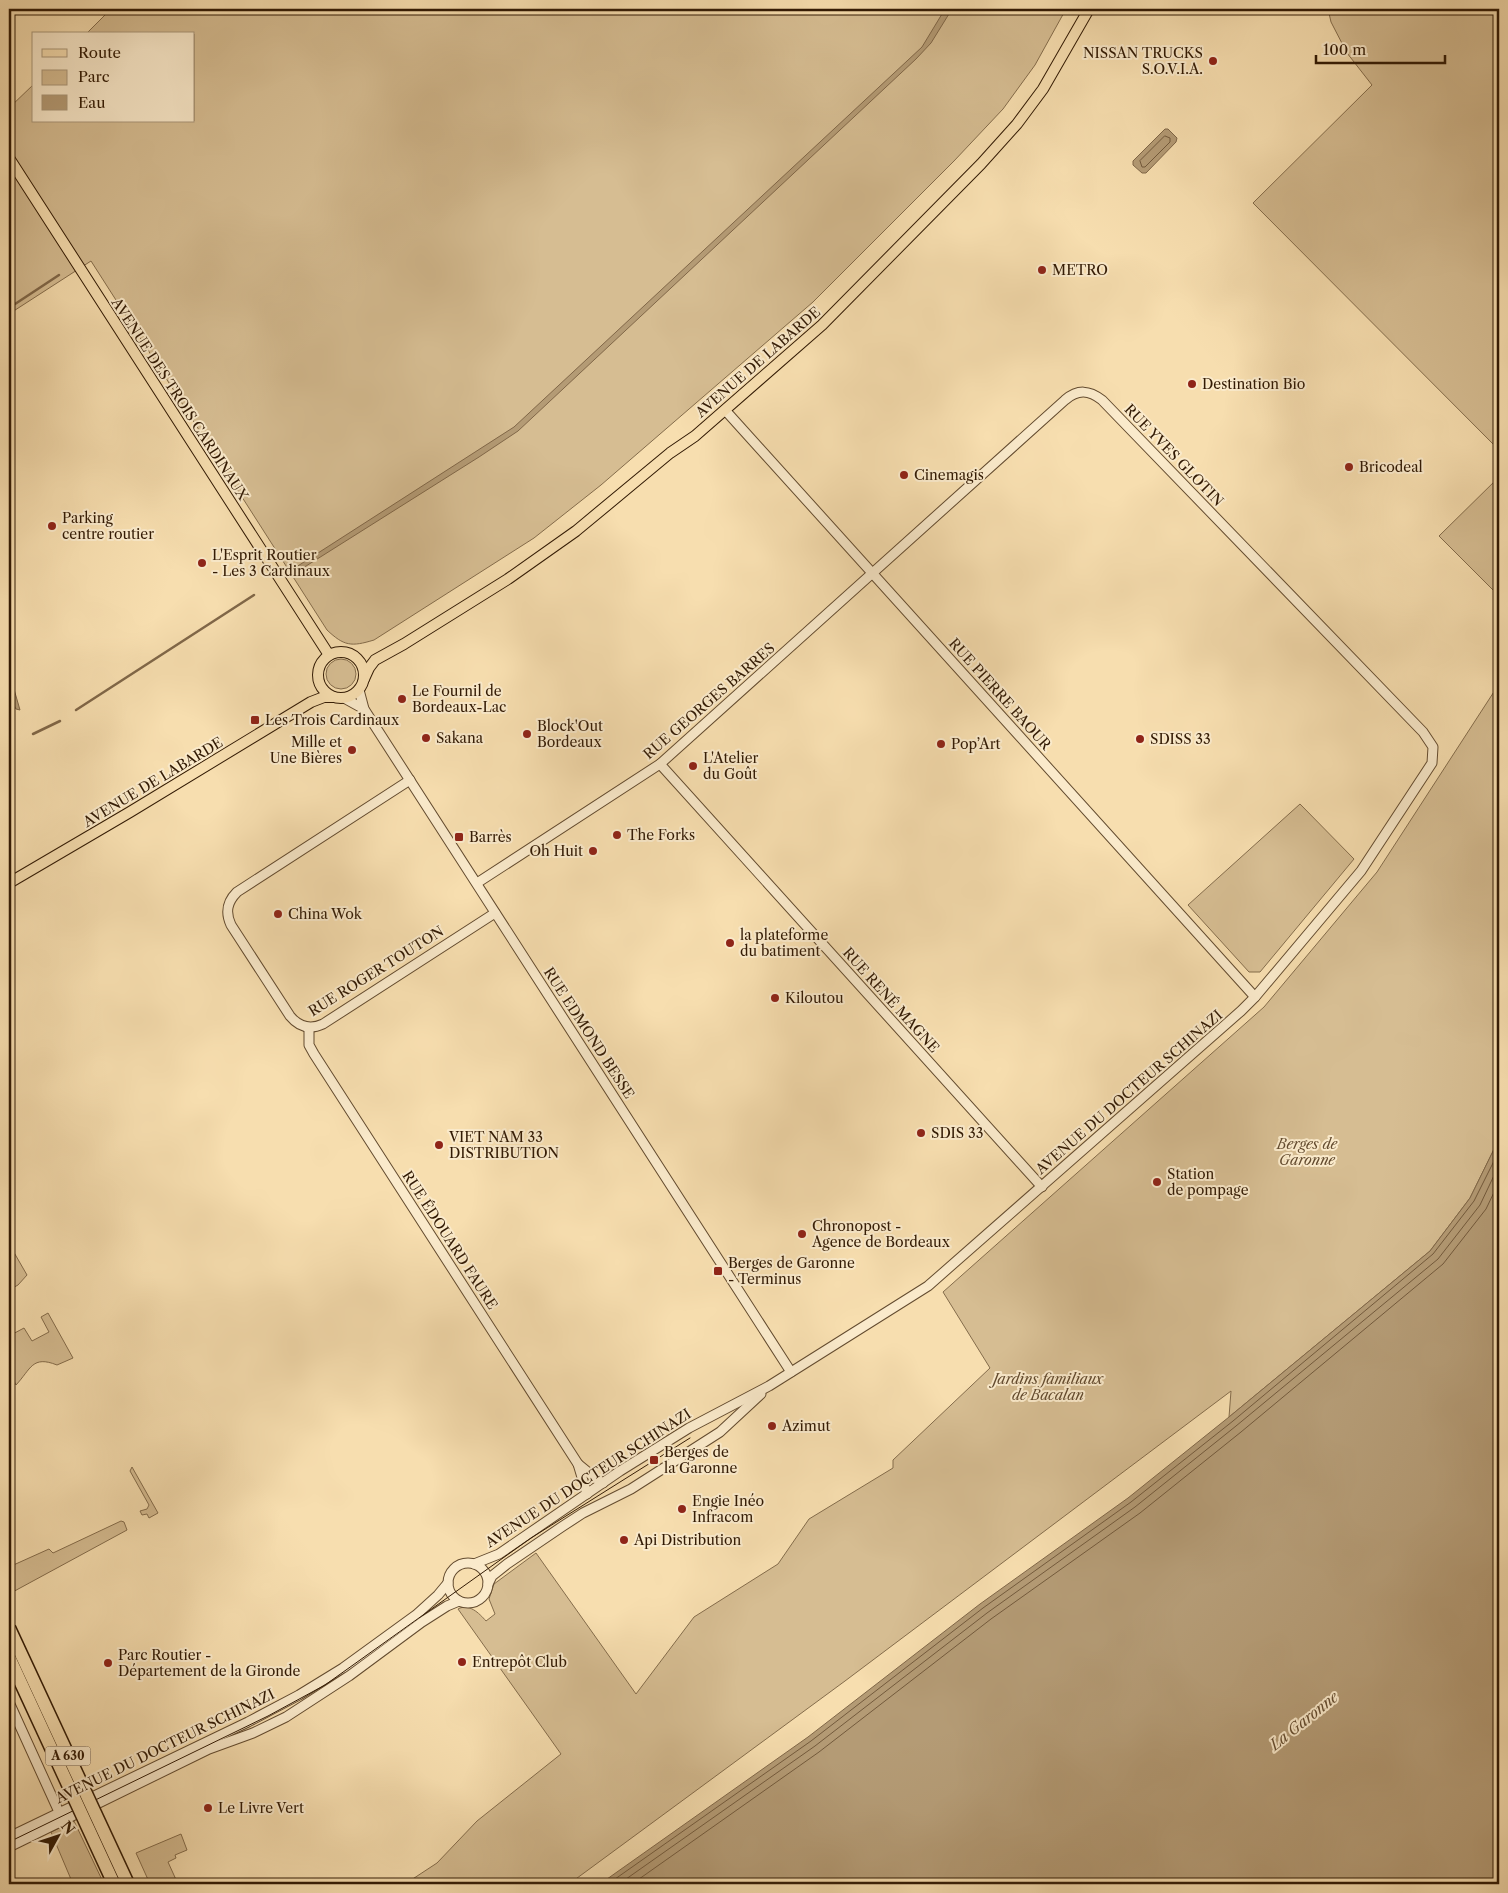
<svg xmlns="http://www.w3.org/2000/svg" width="1508" height="1893" font-family="'Libre Caslon Text',serif">
	<style>
		.green { fill: #d6bd92; stroke: #846c4b }
		.water { fill: #b49b75; stroke: #806748 }
		.lines { fill: none; stroke-linecap: round; stroke-linejoin: round }
		.shore { stroke: #735a3c; stroke-width: 1 }
		.stream { stroke: #806748; stroke-width: 2.5 }
		.minor-casing { stroke: #634b2f; stroke-width: 11 }
		.major-casing { stroke: #321a04; stroke-width: 12 }
		.minor { stroke: #faeacb; stroke-width: 9 }
		.major { stroke: #f7deaf; stroke-width: 10 }
		.tram { stroke: #321a04; stroke-width: 1 }
		.highway-bridge-casing { stroke: #321a04; stroke-width: 15; stroke-linecap: butt }
		.highway-bridge { stroke: #f7deaf; stroke-width: 12 }
		.poi-dot { fill: #8f2418; stroke: #faeacb; stroke-width: 2 }
		.labels { text-anchor: middle; stroke-width: 4; stroke-linejoin: round; paint-order: stroke }
		.shield { fill: #faeacb; stroke: #6e5840; stroke-width: 1 }
		.shield-label { font-size: 12px; font-weight: bold; fill: #321a04 }
		.poi-label { font-size: 14px; fill: #321a04; stroke: #faeacb; text-anchor: start }
		.street-label { font-size: 14px; fill: #321a04; stroke: #faeacb }
		.park-label { font-size: 14px; font-style: italic; fill: #634b2f; stroke: #faeacb }
		.water-label { font-size: 15px; font-style: italic; fill: #664e31; stroke: #faeacb }
	</style>
	<rect width="100%" height="100%" fill="#f7deaf"/>
	<filter id="stains"><feTurbulence type="fractalNoise" baseFrequency=".004" numOctaves="4"/><feColorMatrix values="0 0 0 0 .2 0 0 0 0 .09 0 0 0 0 .02 0 0 0 .5 -.17"/></filter>
	<radialGradient id="worn" r=".72"><stop offset=".6" stop-color="#630" stop-opacity="0"/><stop offset="1" stop-color="#630" stop-opacity=".3"/></radialGradient>
	<g class="green">
		<path d="M111,9H1066L1035,65L1003,109L954,161L813,302L601,485L534,538L374,640C351,647 344,646 327,630L91,261L9,314V108L34,84V121H194V34H86Z"/>
		<path d="M1328,9H1499V450L1253,203L1372,85L1347,53L1331,22Z"/>
		<path d="M1499,477V596L1439,536Z"/>
		<circle cx="341" cy="674" r="15"/>
		<path d="M1499,684V1139L1470,1198L1430,1251L1229,1417L1231,1391L845,1681L569,1884H405L437,1863L477,1821L561,1754L458,1609C469,1603 479,1613 486,1621L495,1614L489,1599L494,1584L536,1553L636,1694L694,1617L778,1564L809,1519L893,1468V1460L990,1368L943,1292L1264,1007L1377,872Z"/>
		<path d="M1300,804L1354,859L1260,972H1249L1188,905Z"/>
		<path d="M12,1249L27,1275L18,1285L9,1290V1251Z"/>
		<path d="M48,1313L73,1358L57,1365C32,1355 31,1369 16,1385L13,1379L9,1381V1336L24,1328L32,1341L49,1332L41,1317Z"/>
		<path d="M132,1467L158,1513L149,1518L147,1514L142,1515L140,1511L147,1509L149,1505L130,1471Z"/>
		<path d="M121,1521L124,1522L127,1530L9,1594V1567L49,1549L53,1553Z"/>
		<path d="M74,1821L104,1884H73L51,1832Z"/>
		<path d="M181,1834L187,1850L175,1855L176,1858L168,1862L178,1884H150L136,1853Z"/>
	</g>
	<g class="water">
		<path d="M945,9H952L931,43L916,59L518,431L479,457L295,573L290,571L514,427L922,47Z"/>
		<path d="M1165,129H1168L1177,138L1176,142L1146,173H1142L1133,165V161Z"/>
		<path d="M9,672L20,710L16,709L9,696Z"/>
		<path d="M1499,1139V1884H600L808,1737L980,1604L1128,1498L1229,1417L1430,1251L1470,1198Z"/>
	</g>
	<g class="lines">
		<g class="shore">
			<path d="M1165,136L1170,138V142L1145,167H1142L1140,161Z"/>
			<path d="M608,1884L811,1741L983,1608L1131,1502L1233,1421L1433,1254L1474,1201L1499,1151"/>
			<path d="M619,1884L815,1746L987,1613L1135,1507L1236,1426L1438,1259L1480,1205L1499,1165"/>
			<path d="M632,1884L819,1752L991,1619L1140,1513L1241,1432L1443,1264L1486,1209L1499,1182"/>
		</g>
		<g class="stream">
			<path d="M9,308L59,275"/>
			<path d="M76,710L254,595"/>
			<path d="M33,734L60,721"/>
		</g>
		<defs>
			<g id="minor">
				<path d="M9,240V248"/>
				<path d="M725,410L1255,997"/>
				<path d="M359,690L364,709L791,1372"/>
				<path d="M344,698L364,709"/>
				<path d="M660,764L1042,1187"/>
				<path d="M410,780L237,892C227,902 225,912 231,925L290,1016C299,1027 310,1030 323,1024L495,913"/>
				<path d="M309,1028V1045L314,1054L578,1464L587,1494"/>
				<path d="M578,1464L595,1478L603,1483"/>
				<circle cx="468" cy="1583" r="20"/>
				<path d="M474,1564L499,1554L620,1471L689,1428L769,1386L928,1286L1241,1011L1255,997L1361,871L1432,763L1433,747L1423,732L1102,400C1089,390 1078,389 1065,400L660,764L477,883"/>
				<path d="M488,1584L492,1576L507,1564L563,1526L583,1513L631,1489L720,1432L761,1394"/>
				<path d="M9,1702L59,1812"/>
				<path d="M9,1837L248,1722L299,1695L343,1668L416,1615L438,1595L448,1583"/>
				<path d="M9,1847L209,1749L253,1733L286,1717L349,1676L422,1622L447,1606L459,1601"/>
				<path d="M9,1882L10,1884"/>
			</g>
			<g id="major">
				<path d="M9,158L329,655"/>
				<circle cx="341" cy="675" r="23"/>
				<path d="M364,679L369,668L375,660L404,644L508,579L576,531L670,453L695,436L822,325L981,164L1017,124L1043,89L1089,9"/>
				<path d="M9,883L130,812L311,702L324,697H333"/>
			</g>
		</defs>
		<use href="#minor" class="minor-casing"/>
		<use href="#major" class="major-casing"/>
		<use href="#minor" class="minor"/>
		<use href="#major" class="major"/>
		<path class="tram" d="M9,1842L268,1716L325,1685L531,1538L690,1438"/>
		<defs>
			<g id="highway-bridge">
				<path d="M9,1628L128,1884"/>
				<path d="M9,1657L114,1884"/>
			</g>
		</defs>
		<use href="#highway-bridge" class="highway-bridge-casing"/>
		<use href="#highway-bridge" class="highway-bridge"/>
	</g>
	<g class="poi-dot">
		<circle cx="1213" cy="61" r="5"/>
		<circle cx="1042" cy="270" r="5"/>
		<circle cx="1192" cy="384" r="5"/>
		<circle cx="1349" cy="467" r="5"/>
		<circle cx="904" cy="475" r="5"/>
		<circle cx="52" cy="526" r="5"/>
		<circle cx="202" cy="563" r="5"/>
		<circle cx="402" cy="699" r="5"/>
		<rect x="250" y="715" width="10" height="10" rx="2.5"/>
		<circle cx="527" cy="734" r="5"/>
		<circle cx="426" cy="738" r="5"/>
		<circle cx="1140" cy="739" r="5"/>
		<circle cx="941" cy="744" r="5"/>
		<circle cx="352" cy="750" r="5"/>
		<circle cx="693" cy="766" r="5"/>
		<circle cx="617" cy="835" r="5"/>
		<rect x="454" y="832" width="10" height="10" rx="2.5"/>
		<circle cx="593" cy="851" r="5"/>
		<circle cx="278" cy="914" r="5"/>
		<circle cx="730" cy="943" r="5"/>
		<circle cx="775" cy="998" r="5"/>
		<circle cx="921" cy="1133" r="5"/>
		<circle cx="439" cy="1145" r="5"/>
		<circle cx="1157" cy="1182" r="5"/>
		<circle cx="802" cy="1234" r="5"/>
		<rect x="713" y="1266" width="10" height="10" rx="2.5"/>
		<circle cx="772" cy="1426" r="5"/>
		<rect x="649" y="1455" width="10" height="10" rx="2.5"/>
		<circle cx="682" cy="1509" r="5"/>
		<circle cx="624" cy="1540" r="5"/>
		<circle cx="462" cy="1662" r="5"/>
		<circle cx="108" cy="1663" r="5"/>
		<circle cx="208" cy="1808" r="5"/>
	</g>
	<g class="labels">
		<rect class="shield" x="45.5" y="1746.5" width="45" height="19" rx="4"/>
		<g class="shield-label">
			<text x="68" y="1760">A 630</text>
		</g>
		<g class="poi-label">
			<text x="1203" y="58" text-anchor="end">NISSAN TRUCKS<tspan x="1203" dy="16">S.O.V.I.A.</tspan></text>
			<text x="1052" y="275">METRO</text>
			<text x="1202" y="389">Destination Bio</text>
			<text x="1359" y="472">Bricodeal</text>
			<text x="914" y="480">Cinemagis</text>
			<text x="62" y="523">Parking<tspan x="62" dy="16">centre routier</tspan></text>
			<text x="212" y="560">L'Esprit Routier<tspan x="212" dy="16">- Les 3 Cardinaux</tspan></text>
			<text x="412" y="696">Le Fournil de<tspan x="412" dy="16">Bordeaux-Lac</tspan></text>
			<text x="265" y="725">Les Trois Cardinaux</text>
			<text x="537" y="731">Block'Out<tspan x="537" dy="16">Bordeaux</tspan></text>
			<text x="436" y="743">Sakana</text>
			<text x="1150" y="744">SDISS 33</text>
			<text x="342" y="747" text-anchor="end">Mille et<tspan x="342" dy="16">Une Bières</tspan></text>
			<text x="951" y="749">Pop’Art</text>
			<text x="703" y="763">L'Atelier<tspan x="703" dy="16">du Goût</tspan></text>
			<text x="627" y="840">The Forks</text>
			<text x="469" y="842">Barrès</text>
			<text x="583" y="856" text-anchor="end">Oh Huit</text>
			<text x="288" y="919">China Wok</text>
			<text x="740" y="940">la plateforme<tspan x="740" dy="16">du batiment</tspan></text>
			<text x="785" y="1003">Kiloutou</text>
			<text x="931" y="1138">SDIS 33</text>
			<text x="449" y="1142">VIET NAM 33<tspan x="449" dy="16">DISTRIBUTION</tspan></text>
			<text x="1167" y="1179">Station<tspan x="1167" dy="16">de pompage</tspan></text>
			<text x="812" y="1231">Chronopost -<tspan x="812" dy="16">Agence de Bordeaux</tspan></text>
			<text x="728" y="1268">Berges de Garonne<tspan x="728" dy="16">- Terminus</tspan></text>
			<text x="782" y="1431">Azimut</text>
			<text x="664" y="1457">Berges de<tspan x="664" dy="16">la Garonne</tspan></text>
			<text x="692" y="1506">Engie Inéo<tspan x="692" dy="16">Infracom</tspan></text>
			<text x="634" y="1545">Api Distribution</text>
			<text x="118" y="1660">Parc Routier -<tspan x="118" dy="16">Département de la Gironde</tspan></text>
			<text x="472" y="1667">Entrepôt Club</text>
			<text x="218" y="1813">Le Livre Vert</text>
		</g>
		<g class="street-label">
			<text transform="translate(758 362) rotate(-41)" y="5">AVENUE DE LABARDE</text>
			<text transform="translate(180 399) rotate(57)" y="5">AVENUE DES TROIS CARDINAUX</text>
			<text transform="translate(1174 455) rotate(46)" y="5">RUE YVES GLOTIN</text>
			<text transform="translate(1000 694) rotate(48)" y="5">RUE PIERRE BAOUR</text>
			<text transform="translate(709 701) rotate(-41)" y="5">RUE GEORGES BARRES</text>
			<text transform="translate(153 782) rotate(-31)" y="5">AVENUE DE LABARDE</text>
			<text transform="translate(376 971) rotate(-32)" y="5">RUE ROGER TOUTON</text>
			<text transform="translate(891 1000) rotate(48)" y="5">RUE RENÉ MAGNE</text>
			<text transform="translate(589 1033) rotate(57)" y="5">RUE EDMOND BESSE</text>
			<text transform="translate(1129 1092) rotate(-41)" y="5">AVENUE DU DOCTEUR SCHINAZI</text>
			<text transform="translate(450 1240) rotate(57)" y="5">RUE ÉDOUARD FAURE</text>
			<text transform="translate(588 1478) rotate(-33)" y="5">AVENUE DU DOCTEUR SCHINAZI</text>
			<text transform="translate(165 1746) rotate(-26)" y="5">AVENUE DU DOCTEUR SCHINAZI</text>
		</g>
		<g class="park-label">
			<text x="1307" y="1149">Berges de<tspan x="1307" dy="16">Garonne</tspan></text>
			<text x="1048" y="1384">Jardins familiaux<tspan x="1048" dy="16">de Bacalan</tspan></text>
		</g>
		<g class="water-label">
			<text transform="translate(1304 1721) rotate(-39)" y="5">La Garonne</text>
		</g>
	</g>
	<rect width="1508" height="1893" fill="none" stroke="#f7deaf" stroke-width="30"/>
	<rect x="10" y="10" width="1488" height="1873" fill="none" stroke="#321a04" stroke-width="2.5"/>
	<rect x="15" y="15" width="1478" height="1863" fill="none" stroke="#321a04"/>
	<rect x="32" y="32" width="162" height="90" fill="#faeacb" stroke="#aa977b"/>
	<rect x="42" y="49" width="25" height="8" fill="#f7deaf" stroke="#aa977b"/>
	<text x="78" y="58" font-size="15" fill="#321a04">Route</text>
	<rect x="42" y="70" width="25" height="15" fill="#d6bd92" stroke="#aa977b"/>
	<text x="78" y="82" font-size="15" fill="#321a04">Parc</text>
	<rect x="42" y="95" width="25" height="15" fill="#b49b75" stroke="#aa977b"/>
	<text x="78" y="108" font-size="15" fill="#321a04">Eau</text>
	<g transform="translate(58 1836) rotate(50)" stroke="#faeacb" stroke-width="4" paint-order="stroke">
	<path d="M0-4L9 19L0 12L-9 19Z" fill="#321a04"/>
	<text y="-8" font-size="14" font-weight="bold" text-anchor="middle" fill="#321a04">N</text>
	</g>
	<path d="M1316 55v8h129v-8" fill="none" stroke="#321a04" stroke-width="2.5"/>
	<text x="1323" y="55" font-size="15" fill="#321a04" stroke="#faeacb" stroke-width="4" paint-order="stroke">100 m</text>
	<rect width="100%" height="100%" filter="url(#stains)"/>
	<rect width="100%" height="100%" fill="url(#worn)"/>
</svg>
